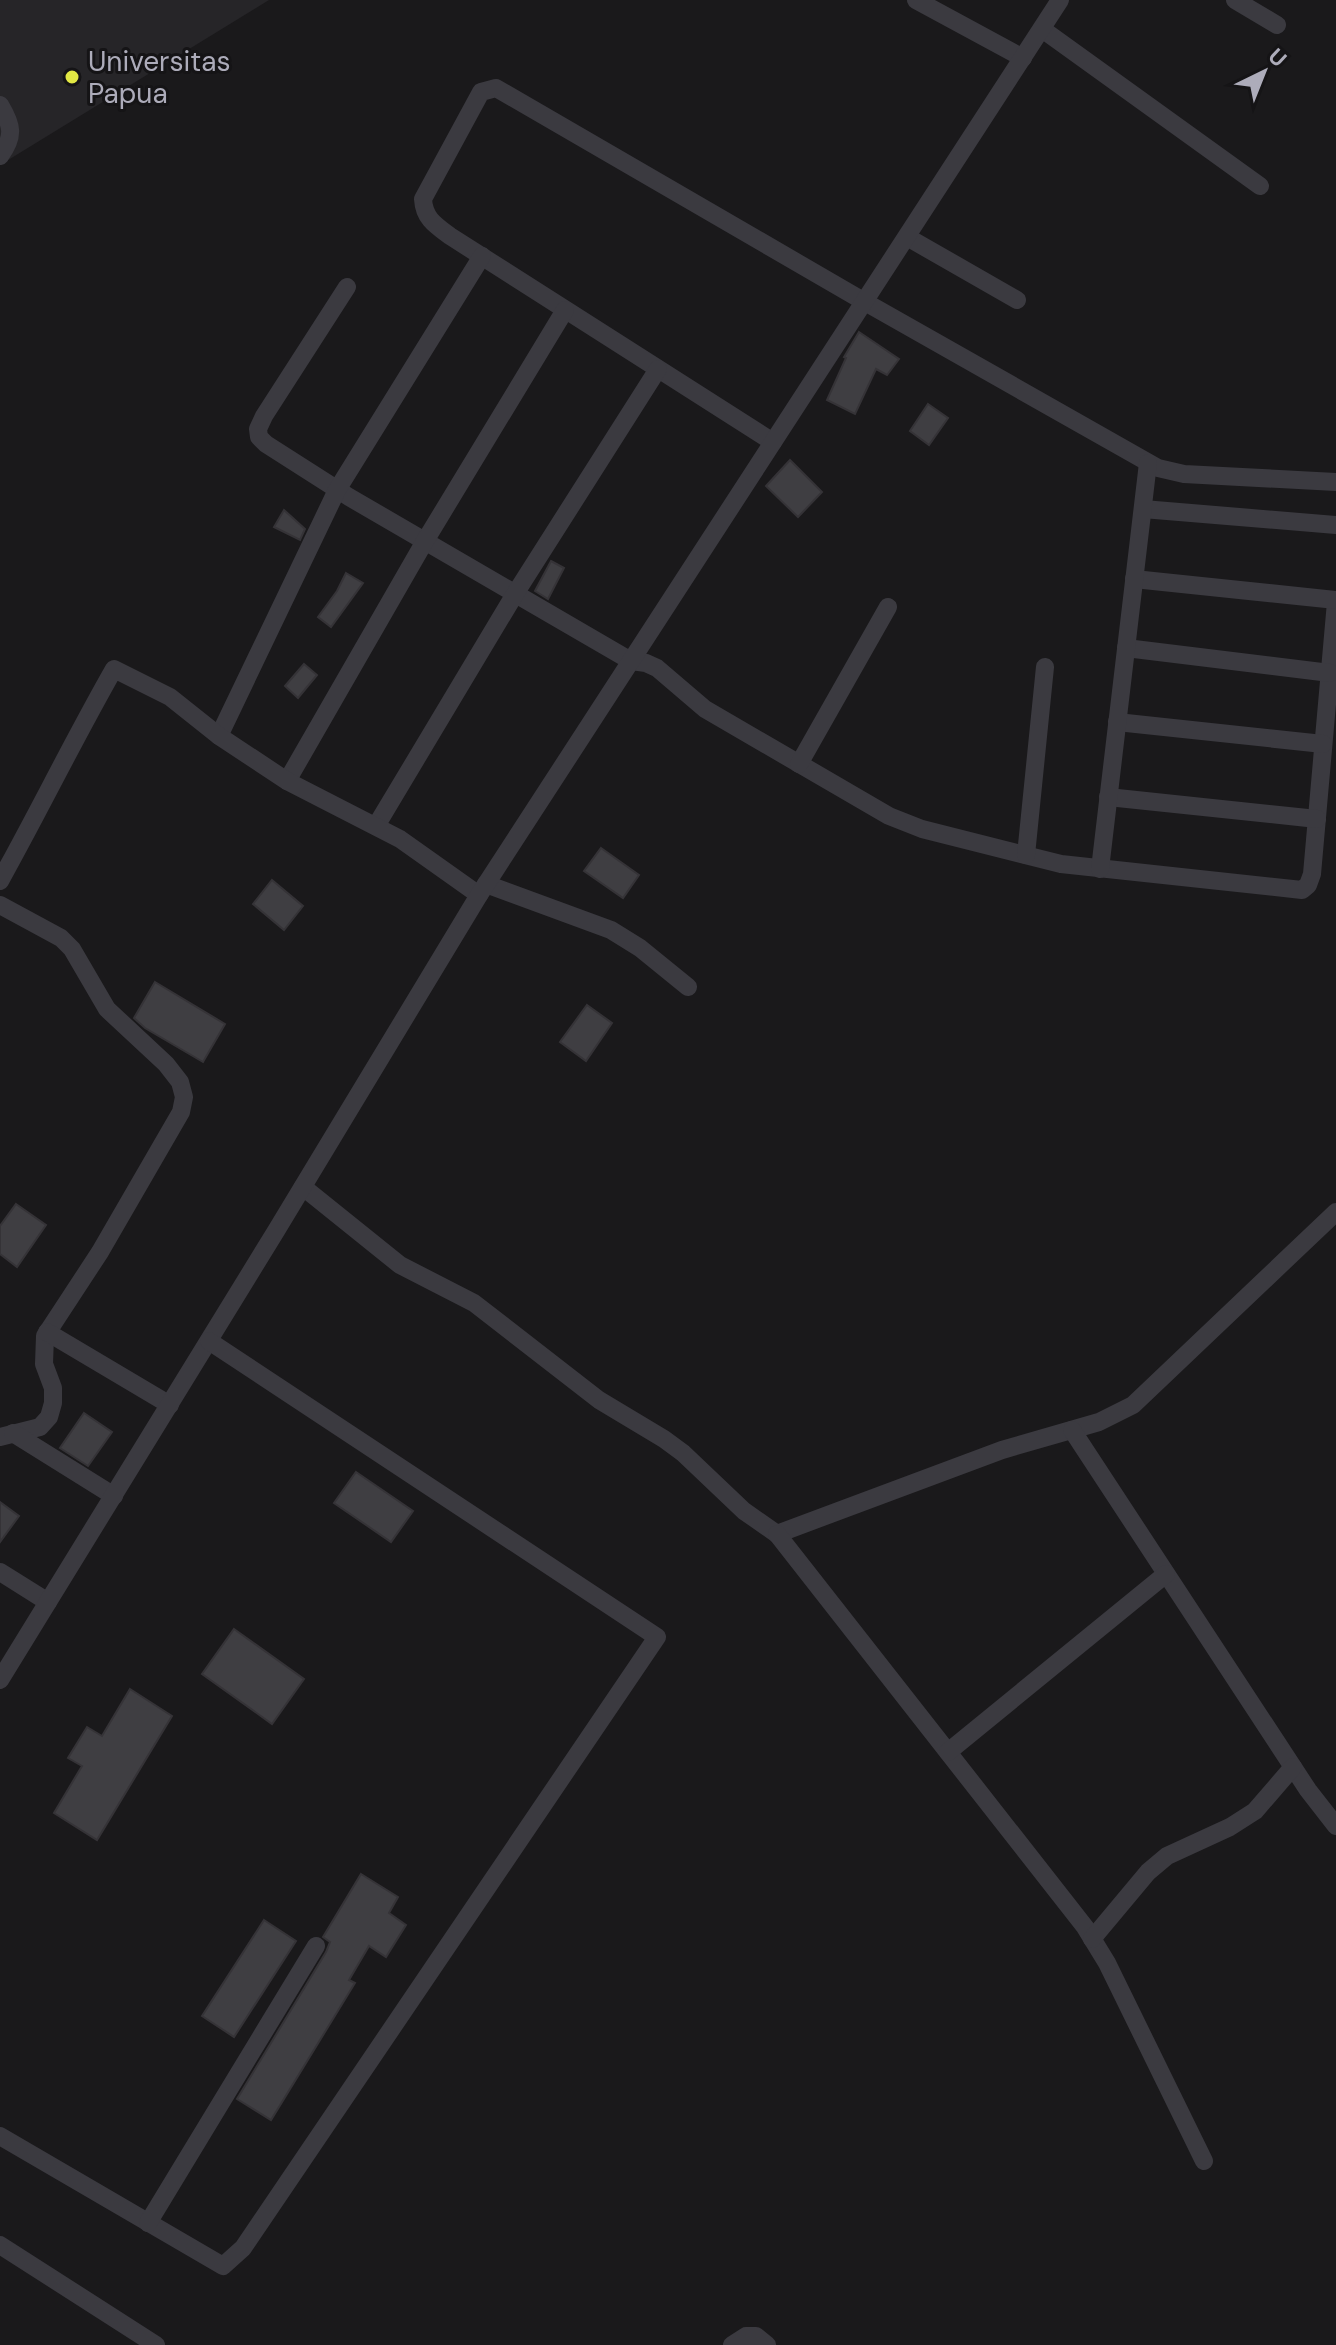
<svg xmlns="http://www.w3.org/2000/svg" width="1336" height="2345" font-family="'DM Sans',sans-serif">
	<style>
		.built { fill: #262528 }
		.building { fill: #3f3e42; stroke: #353337; stroke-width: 2 }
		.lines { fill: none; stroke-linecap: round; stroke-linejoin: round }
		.street { stroke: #3b3a40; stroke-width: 18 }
		.poi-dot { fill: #e2e844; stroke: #151416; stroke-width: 3 }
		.labels { text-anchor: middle; stroke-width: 6; stroke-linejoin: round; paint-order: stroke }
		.poi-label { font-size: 28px; fill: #adacba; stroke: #151416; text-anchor: start }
	</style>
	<rect width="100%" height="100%" fill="#1a191b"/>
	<path class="built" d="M0,0H269L0,165Z"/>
	<g class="building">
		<path d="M859,332L899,359L887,375L876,369L855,414L827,400L846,358L844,357Z"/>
		<path d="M928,404L948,418L929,445L910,431Z"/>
		<path d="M790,460L822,492L798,517L766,486Z"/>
		<path d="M284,510L305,529L300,540L274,527Z"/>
		<path d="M551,561L564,568L548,599L535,591Z"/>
		<path d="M346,573L363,583L331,627L318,617L337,591Z"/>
		<path d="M304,664L317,675L298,698L285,686Z"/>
		<path d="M601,848L639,875L623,898L584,871Z"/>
		<path d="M272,880L303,906L284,930L253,904Z"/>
		<path d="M155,982L225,1024L203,1062L145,1028L134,1018Z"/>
		<path d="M587,1005L612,1023L586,1061L560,1042Z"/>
		<path d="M16,1204L46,1225L17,1267L0,1254V1226Z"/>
		<path d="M84,1413L112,1432L88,1466L60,1448Z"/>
		<path d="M356,1472L413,1511L391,1542L334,1503Z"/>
		<path d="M0,1502L19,1516L0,1542Z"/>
		<path d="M234,1629L304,1679L272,1724L202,1674Z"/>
		<path d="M130,1689L172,1716L97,1840L54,1813L82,1766L68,1758L87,1727L102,1736Z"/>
		<path d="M361,1874L398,1897L389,1913L406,1925L386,1957L369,1946L349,1980L355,1983L271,2120L237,2099L326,1952L330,1942L323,1937Z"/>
		<path d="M264,1920L296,1941L234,2037L202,2016Z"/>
	</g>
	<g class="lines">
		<g class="street">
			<path d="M916,0L1023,58"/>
			<path d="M1235,0L1277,25"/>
			<path d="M1042,29L1260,186"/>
			<path d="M0,105C12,125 15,136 0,156"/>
			<path d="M907,237L1017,300"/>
			<path d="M347,287L264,416L258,429L259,437L266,444L349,497L631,661L646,663L657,668L705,709L889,816L922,829L1061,864L1302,890L1308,885L1312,874L1336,602"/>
			<path d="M773,442L450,236C435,225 424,218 423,199L481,92L496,88L865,302L1158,468L1184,474L1336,482"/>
			<path d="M1143,509L1336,525"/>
			<path d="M1134,579L1336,600"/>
			<path d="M1126,648L1330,673"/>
			<path d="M1117,722L1323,744"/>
			<path d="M219,736L337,490L482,256"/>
			<path d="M799,764L888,607"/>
			<path d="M287,781L425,541L565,310"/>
			<path d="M1108,797L1317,819"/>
			<path d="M376,826L515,594L658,369"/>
			<path d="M1026,855L1045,667"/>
			<path d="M1100,869L1148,463"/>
			<path d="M0,881C39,811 74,739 114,669L170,697L219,736L287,781L400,839L479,895"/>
			<path d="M486,884L611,930L640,948L688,987"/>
			<path d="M0,905L61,938L72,949L107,1009L166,1064L180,1082L184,1097L181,1112L100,1252L45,1336L44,1364L53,1388V1403L49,1417L40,1427L0,1437"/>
			<path d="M303,1187L400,1265L474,1303L599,1400L664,1439L683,1453L744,1511L777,1534L1002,1450L1099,1422L1133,1405L1336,1212"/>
			<path d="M47,1332L170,1405"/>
			<path d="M1072,1430L1308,1790L1336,1826"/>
			<path d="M13,1433L114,1496"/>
			<path d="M777,1534L1085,1927L1107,1963L1204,2161"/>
			<path d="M0,1572L48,1602"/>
			<path d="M0,1680L276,1231L479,895L1060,0"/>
			<path d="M948,1752L1166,1574"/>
			<path d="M1092,1939L1148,1872L1167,1856L1230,1827L1255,1811L1293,1767"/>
			<path d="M0,2136L223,2266L243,2248L657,1637L209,1341"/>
			<path d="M148,2223L316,1946"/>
			<path d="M0,2245L156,2345"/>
			<path d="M732,2345L746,2336H756L767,2345"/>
		</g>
	</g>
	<circle class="poi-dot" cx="72" cy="77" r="8"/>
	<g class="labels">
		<g class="poi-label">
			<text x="88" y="71">Universitas<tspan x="88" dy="32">Papua</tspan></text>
		</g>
	</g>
	<g transform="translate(1264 72) rotate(43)" stroke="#151416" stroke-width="6" paint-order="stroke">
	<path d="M0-6L14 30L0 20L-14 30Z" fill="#adacba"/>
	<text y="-12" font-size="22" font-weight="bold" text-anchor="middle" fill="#adacba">U</text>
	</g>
</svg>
